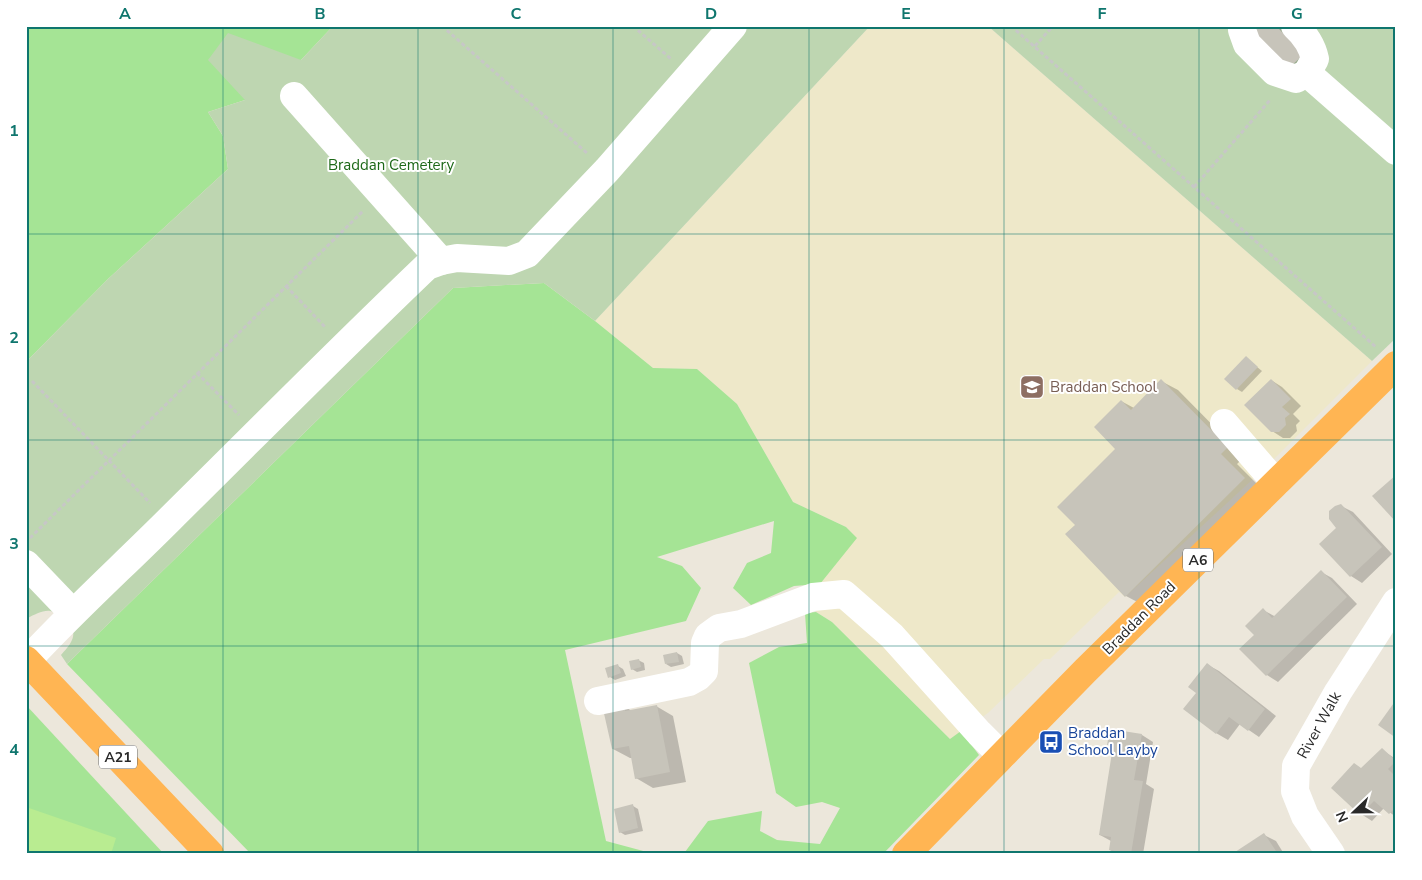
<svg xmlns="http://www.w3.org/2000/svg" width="1422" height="880" font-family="'Nunito Sans',sans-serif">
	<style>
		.education { fill: #eee8c9 }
		.green { fill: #a5e495 }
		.cemetery { fill: #bed6b1 }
		.pitch { fill: #b9ec91 }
		.shadow { fill: #0003 }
		.building { fill: #c7c4ba }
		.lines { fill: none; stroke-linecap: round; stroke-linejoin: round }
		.path { stroke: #c7c7c7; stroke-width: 3; stroke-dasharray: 4 2.5; stroke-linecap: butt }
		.minor { stroke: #fff; stroke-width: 28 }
		.highway { stroke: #ffb553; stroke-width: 28 }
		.grid { fill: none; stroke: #0f766e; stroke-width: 1; stroke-opacity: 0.55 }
		.labels { text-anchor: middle; stroke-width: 4; stroke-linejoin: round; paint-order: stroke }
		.shield { fill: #fff; stroke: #696969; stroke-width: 1 }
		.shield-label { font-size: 14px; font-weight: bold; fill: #292929 }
		.park-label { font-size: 15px; fill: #1d6818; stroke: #fff }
		.education-label { font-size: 15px; fill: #785e54; stroke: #fff; text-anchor: start }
		.street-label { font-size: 15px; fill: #292929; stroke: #fff }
		.transit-label { font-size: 15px; fill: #164399; stroke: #fff; text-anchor: start }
		.neatline { fill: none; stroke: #0f766e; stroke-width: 2 }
		.grid-label { font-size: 16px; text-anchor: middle; font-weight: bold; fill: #0f766e }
	</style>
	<rect width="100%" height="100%" fill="#ece7db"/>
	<path class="education" d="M870,26H988L1372,361L1264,469L1125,597L1119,592L1050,659H1044L988,713L950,739L832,622L816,612L820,584L856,538L846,527L793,502L737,404L697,369L653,368L595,321Z"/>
	<g class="green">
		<path d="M26,26H333L301,60L245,100L208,112L223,136L228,169L108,279L26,362Z"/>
		<path d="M544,283L595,321L653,368L697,369L737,404L793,502L846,527L857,538L820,584L794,586L751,605L733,588L747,563L771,553L774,521L657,557L682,566L701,588L686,621L565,650L606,841L647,852H685L708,821L762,811L760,831L777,840L820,844L840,808L822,802L796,807L776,793L749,663L779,647L807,643L805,613L816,612L832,622L950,739L961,731L979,755L883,854H251L67,664L453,288Z"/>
		<path d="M26,705L164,854H26Z"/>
	</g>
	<g class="cemetery">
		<path d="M333,26H870L595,321L544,283L453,288L67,664L61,655C73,642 80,632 64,619C60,616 56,612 50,611C43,610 34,615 28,618L26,616V362L108,279L228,169L223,136L208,112L245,100L208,60L228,33L301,60Z"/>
		<path d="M988,26H1396V338L1372,361Z"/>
	</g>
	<path class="pitch" d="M26,807L116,838L111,854H26Z"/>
	<g class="shadow">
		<path d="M1258,26H1281L1288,30L1324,67L1289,68Z"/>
		<path d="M1246,358L1262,371L1242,392L1237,389Z"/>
		<path d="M1271,380L1282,387L1301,406L1293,414L1300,421L1296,425L1297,431L1290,438H1283L1272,431Z"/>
		<path d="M1161,381L1178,390L1244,457L1237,464L1261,488L1143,605L1126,596L1076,525L1117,449L1121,401L1134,408Z"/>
		<path d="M1341,506L1353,512L1392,554L1362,583L1351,576L1321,544L1338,528Z"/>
		<path d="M1321,572L1332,578L1357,604L1278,682L1267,675L1241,649L1256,635L1263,610L1276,617Z"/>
		<path d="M677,653L682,656L684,664L671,667L666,664Z"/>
		<path d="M638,660L644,663L645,670L637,672L632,669Z"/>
		<path d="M1208,665L1219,671L1276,716L1259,737L1240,724L1228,740L1216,733L1198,693Z"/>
		<path d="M618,666L623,669L626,676L615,680L610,677Z"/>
		<path d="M623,706L632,711L656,706L673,716L686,782L653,788L636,778L632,758H630L613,749Z"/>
		<path d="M1142,735L1153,742L1146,784L1154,789L1143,854H1117L1110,850L1111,841L1100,835L1114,748L1109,744Z"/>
		<path d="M1382,750L1396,759V817L1384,808L1372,821L1361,814L1333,788L1362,769Z"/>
		<path d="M633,806L638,809L643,831L625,835L620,832Z"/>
		<path d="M1264,835L1276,841L1284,854H1234Z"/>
	</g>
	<g class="building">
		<path d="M1256,26H1276L1304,54L1288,69L1251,31Z"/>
		<path d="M1246,356L1258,367L1236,390L1224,379Z"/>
		<path d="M1161,379L1228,447L1221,454L1245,478L1125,597L1065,534L1075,525L1057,507L1115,449L1094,427L1121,400L1131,410Z"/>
		<path d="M1271,379L1291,399L1282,407L1290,414L1285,418L1286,425L1279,432H1271L1244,405Z"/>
		<path d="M1396,475V522L1372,496Z"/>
		<path d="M1341,504L1382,547L1350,577L1319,544L1336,528L1329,519V511L1335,506Z"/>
		<path d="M1321,570L1347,597L1266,676L1239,649L1254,635L1245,626L1263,608L1272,618Z"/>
		<path d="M677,652L679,662L665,664L663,655Z"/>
		<path d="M639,659L641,667L631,670L629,661Z"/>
		<path d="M1207,663L1265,709L1248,731L1229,717L1216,734L1183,709L1196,693L1188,687Z"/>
		<path d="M618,664L621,673L608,678L605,668Z"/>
		<path d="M1396,700V738L1378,725Z"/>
		<path d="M624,705L625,711L657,705L670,772L635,779L629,746L612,749L603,709Z"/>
		<path d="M1110,729L1142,734L1134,780L1143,781L1131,854L1109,850L1111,837L1099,835L1113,746L1107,745Z"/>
		<path d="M1382,748L1396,761L1388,769L1396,777V807L1389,814L1374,801L1360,815L1331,788L1354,763L1361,768Z"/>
		<path d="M633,804L638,828L619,833L614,809Z"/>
		<path d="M1264,833L1278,854H1232Z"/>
	</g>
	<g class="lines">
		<g class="path">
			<path d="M442,26L587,153"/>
			<path d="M633,26L671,59"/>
			<path d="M1011,26L1377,348"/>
			<path d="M1035,46L1053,26"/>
			<path d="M1194,187L1271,99"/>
			<path d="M286,286L325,327"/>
			<path d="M197,373L239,415"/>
			<path d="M32,381L150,503"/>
			<path d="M30,538L363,211"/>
		</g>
		<g class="minor">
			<path d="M1243,26L1242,30L1247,44L1275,72L1296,79L1307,73L1315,59C1312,45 1305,35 1295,26"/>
			<path d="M1307,73L1396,151"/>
			<path d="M294,96L441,261"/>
			<path d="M1224,423L1276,483"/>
			<path d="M26,564L72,612"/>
			<path d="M27,661C73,611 122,567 170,519C256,434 340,349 427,266L441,261L457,258L509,261L527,254L607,170L733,26"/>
			<path d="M598,701L689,682L698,677L704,671L705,643L708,636L719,628L741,624L813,597L844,594L892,636L979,733L1002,756"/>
			<path d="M1331,854L1305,816L1295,791L1296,766L1338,692L1396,602"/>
		</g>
		<g class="highway">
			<path d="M26,660L210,854"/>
			<path d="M906,854L1086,670L1396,365"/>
		</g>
	</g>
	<path class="grid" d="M223,26V854M418,26V854M613,26V854M809,26V854M1004,26V854M1199,26V854M26,234H1396M26,440H1396M26,646H1396"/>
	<defs>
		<symbol id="school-square" viewBox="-11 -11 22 22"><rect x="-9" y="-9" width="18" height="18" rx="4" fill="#8d6e63" stroke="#fff"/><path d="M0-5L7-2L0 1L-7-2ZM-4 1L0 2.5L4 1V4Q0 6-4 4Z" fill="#fff"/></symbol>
		<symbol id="bus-square" viewBox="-11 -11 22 22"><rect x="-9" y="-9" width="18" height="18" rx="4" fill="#1a4fb4" stroke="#fff"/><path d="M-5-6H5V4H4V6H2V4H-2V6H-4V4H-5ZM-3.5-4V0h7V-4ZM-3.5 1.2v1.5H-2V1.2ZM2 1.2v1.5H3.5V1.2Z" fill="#fff"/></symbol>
	</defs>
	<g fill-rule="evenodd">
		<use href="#school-square" x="1018" y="373" width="28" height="28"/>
		<use href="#bus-square" x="1037" y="728" width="28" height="28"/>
	</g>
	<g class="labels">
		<g class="shield">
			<rect x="1183" y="548.5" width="30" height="23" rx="4"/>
			<rect x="99" y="745.5" width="38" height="23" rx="4"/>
		</g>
		<g class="shield-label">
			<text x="1198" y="565">A6</text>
			<text x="118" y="762">A21</text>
		</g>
		<g class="park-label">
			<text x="391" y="170">Braddan Cemetery</text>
		</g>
		<g class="education-label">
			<text x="1050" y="392">Braddan School</text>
		</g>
		<g class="street-label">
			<text transform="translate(1139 618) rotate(-45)" y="5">Braddan Road</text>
			<text transform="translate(1319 725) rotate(-61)" y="5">River Walk</text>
		</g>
		<g class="transit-label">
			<text x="1068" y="738">Braddan<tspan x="1068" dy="17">School Layby</tspan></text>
		</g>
	</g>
	<rect width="1422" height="880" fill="none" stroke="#ffffff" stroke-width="55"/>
	<g transform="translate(1354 812) rotate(248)" stroke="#ffffff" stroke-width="4" paint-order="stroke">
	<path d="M0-4L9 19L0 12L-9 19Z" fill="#292929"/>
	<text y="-8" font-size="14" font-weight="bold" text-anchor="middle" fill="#292929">N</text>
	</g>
	<rect x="28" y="28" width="1366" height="824" class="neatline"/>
	<g class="grid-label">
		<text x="125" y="19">A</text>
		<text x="320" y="19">B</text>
		<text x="516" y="19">C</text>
		<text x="711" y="19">D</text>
		<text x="906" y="19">E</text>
		<text x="1102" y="19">F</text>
		<text x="1297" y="19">G</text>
		<text x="14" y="136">1</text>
		<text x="14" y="343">2</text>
		<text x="14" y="549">3</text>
		<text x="14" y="755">4</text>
	</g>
</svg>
